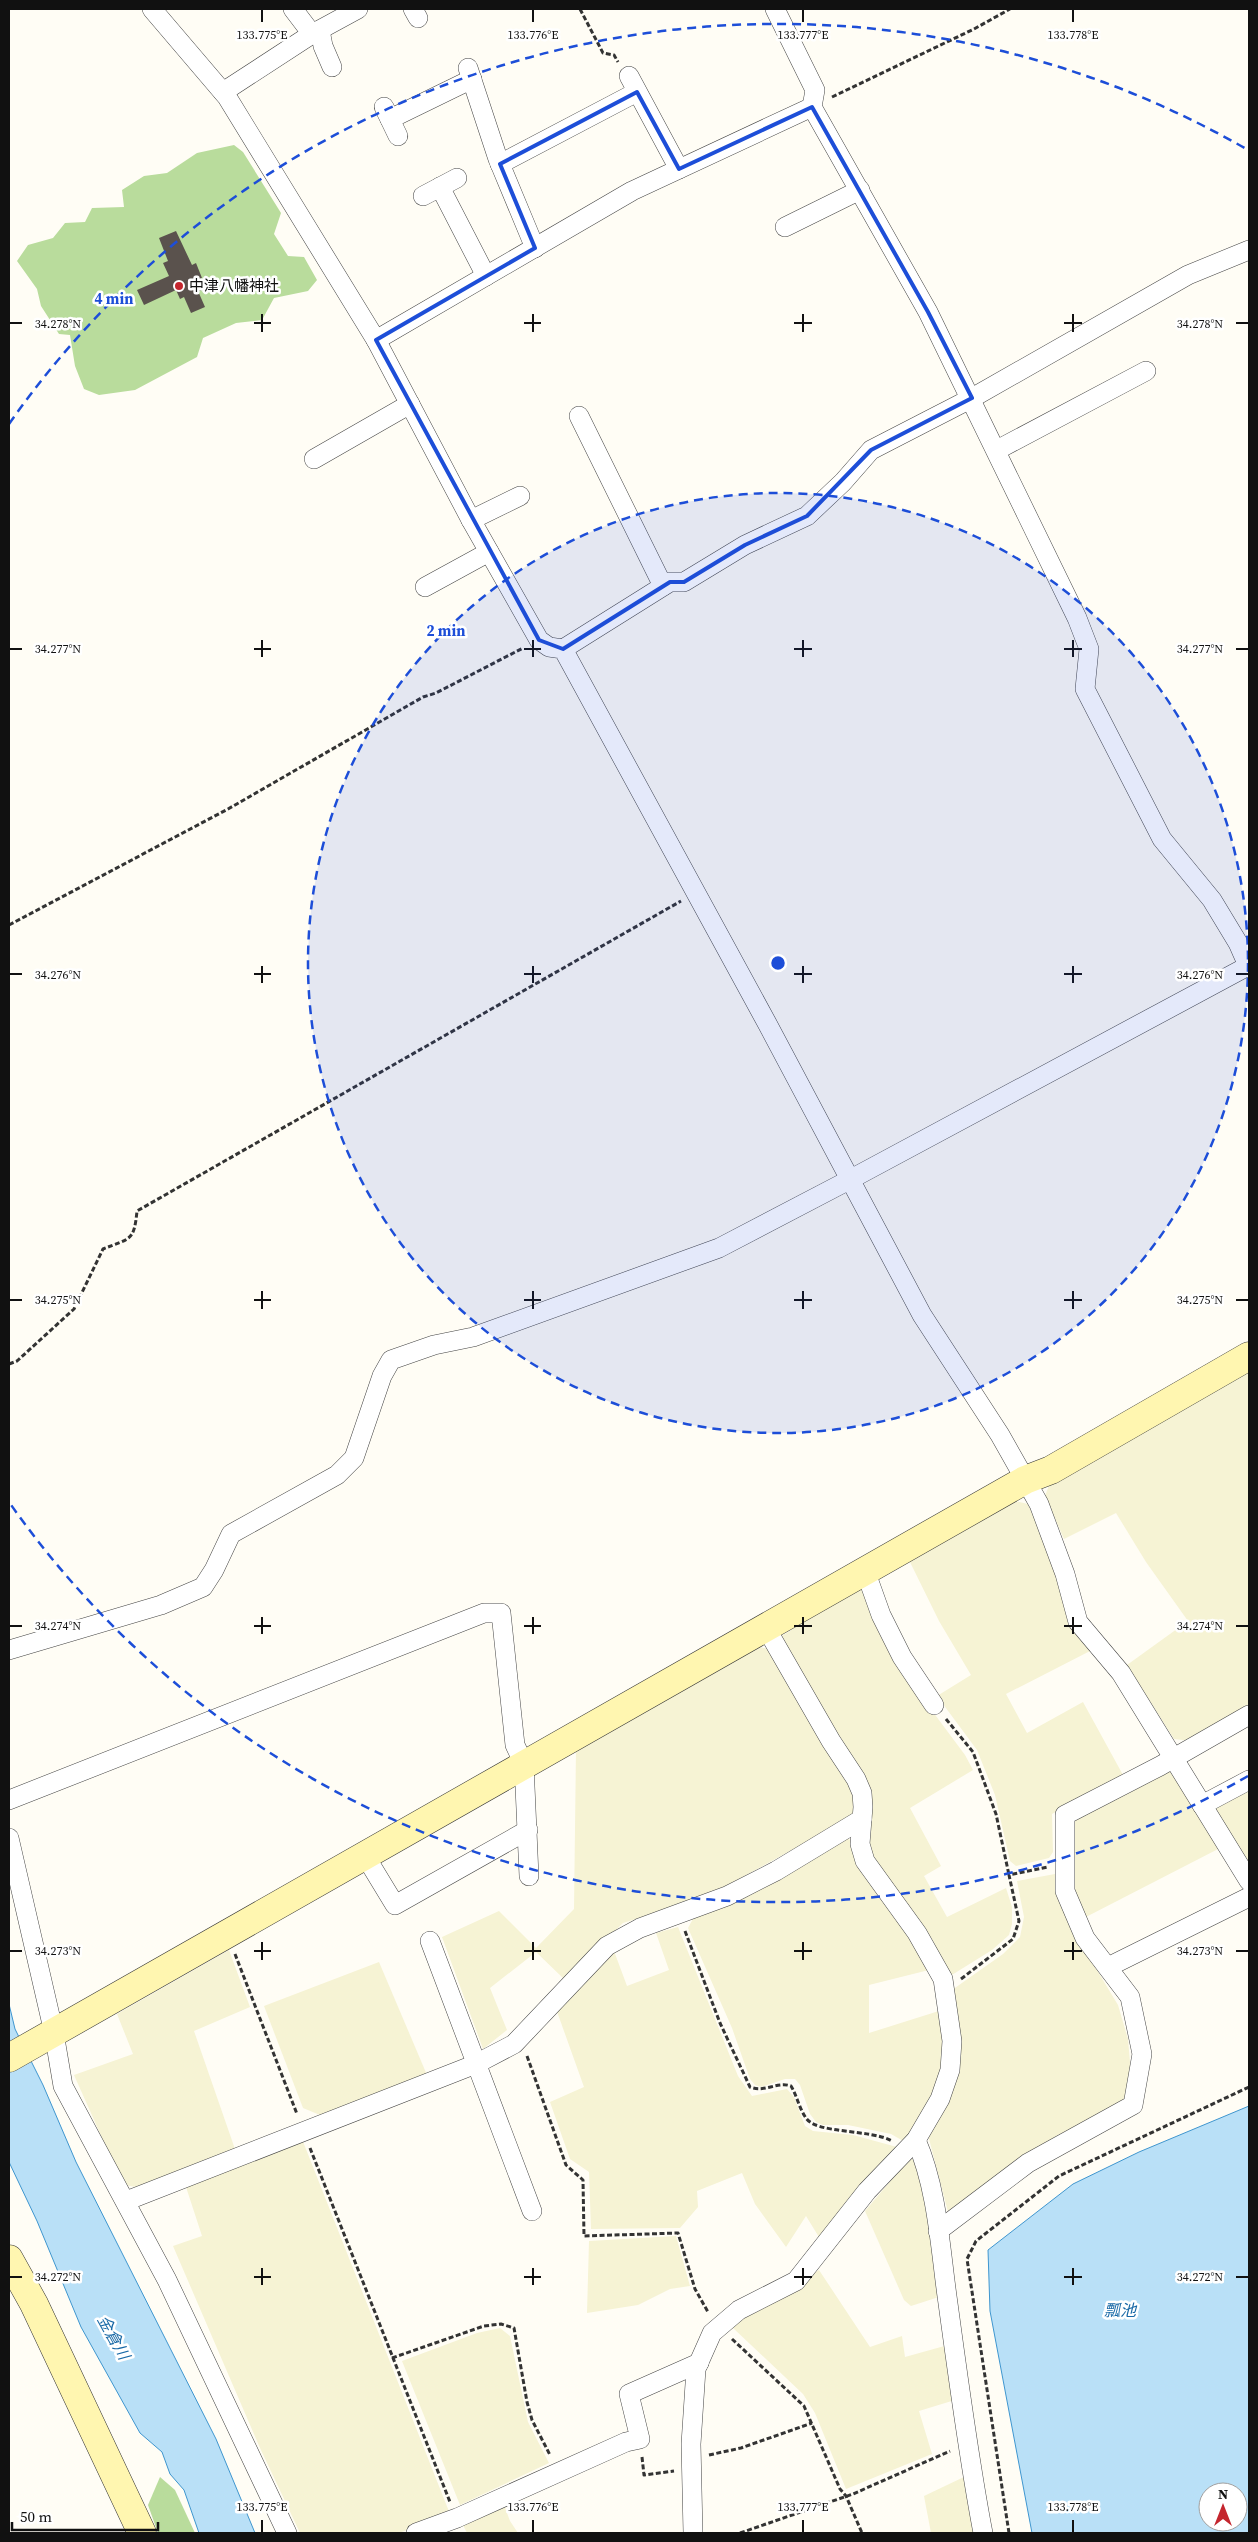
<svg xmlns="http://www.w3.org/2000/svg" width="1258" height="2542" font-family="'Source Serif 4','Noto Sans JP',serif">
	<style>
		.farmland { fill: #f6f3d4 }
		.forest { fill: #b9dc9c }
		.water { fill: #b9e0f7; stroke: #3f96cf; fill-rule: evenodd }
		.building { fill: #5a524d }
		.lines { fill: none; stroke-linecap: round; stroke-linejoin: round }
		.street-casing { stroke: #444; stroke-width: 20 }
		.secondary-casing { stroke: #333; stroke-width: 29 }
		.path { stroke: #333; stroke-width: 3; stroke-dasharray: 5 2.5; stroke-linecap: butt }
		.street { stroke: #fff; stroke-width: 19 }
		.secondary { stroke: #fff6b0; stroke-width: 28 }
		.marked { fill: none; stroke: #1d4ed8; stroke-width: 4; stroke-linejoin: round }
		.ticks { fill: none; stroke: #111; stroke-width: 2 }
		.ring { fill: none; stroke: #1d4ed8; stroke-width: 2.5; stroke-dasharray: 9 6 }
		.poi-dot { fill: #c4262e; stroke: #fff; stroke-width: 2 }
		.labels { text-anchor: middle; stroke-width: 5; stroke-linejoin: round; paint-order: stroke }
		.poi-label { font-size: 15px; fill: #111; stroke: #fff; text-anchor: start }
		.water-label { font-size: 16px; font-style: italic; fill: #1768a6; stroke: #fff }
		.ticks-label { font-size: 12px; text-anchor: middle; fill: #111; stroke: #fff; stroke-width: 5; stroke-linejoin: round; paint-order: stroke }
		.centre { fill: #1d4ed8; stroke: #fff; stroke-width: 2.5 }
		.ring-label { font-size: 15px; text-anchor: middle; font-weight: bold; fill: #1d4ed8; stroke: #fff; stroke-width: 5; stroke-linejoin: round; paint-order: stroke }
	</style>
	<rect width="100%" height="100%" fill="#fffdf5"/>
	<g class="farmland">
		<path d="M1249,1365V1708L1192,1741L1174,1739L1127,1665L1188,1621L1146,1562L1116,1513L1064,1539L1045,1496L1051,1480Z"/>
		<path d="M1010,1500L1028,1504L1092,1650L1006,1694L1027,1733L1083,1702L1123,1775L1052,1814L1053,1852L1049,1858L1016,1866L1010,1861L995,1795L977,1750L937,1696L971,1675L939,1621L908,1558Z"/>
		<path d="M860,1587L867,1591L930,1708L965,1755L973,1770L910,1808L941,1866L924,1876L947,1917L1006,1888L1012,1907V1924L1009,1935L992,1950L947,1978L941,1957L932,1939L873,1860L870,1844L871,1825L867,1782L780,1637Z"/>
		<path d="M760,1647L768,1649L852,1782L859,1809L852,1817L704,1898L623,1923L565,1980L536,1952L490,1988L507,2030L483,2049L442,1937L499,1911L536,1948L574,1909L576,1749Z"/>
		<path d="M1169,1768L1222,1847L1084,1918L1069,1875L1071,1827L1079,1816Z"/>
		<path d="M1249,1791V1865L1214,1809Z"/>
		<path d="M847,1836L914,1935L929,1970L869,1985V2033L942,2010L945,2073L905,2142L891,2134L848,2125H823L816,2122L810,2114L800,2085L795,2079H785L761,2087L755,2085L750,2079L732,2028L688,1928L694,1917L753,1894L754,1888Z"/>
		<path d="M1055,1874L1071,1927L1118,2005L1128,2039L1132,2085L1120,2105L1056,2136L1034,2154L948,2212L928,2135L952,2093L960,2067L952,1990L1003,1954L1020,1937L1024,1917L1017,1881Z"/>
		<path d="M678,1927L738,2076L752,2096L787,2089L794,2097L805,2126L813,2131L853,2135L897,2147L822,2242L806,2216L786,2247L755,2204L742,2173L697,2191L698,2207L680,2228L591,2229L589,2172L570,2159L550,2102L584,2087L555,2006L614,1951L627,1986L669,1970L656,1933Z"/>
		<path d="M229,1950L250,2007L194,2031L236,2152L137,2187L123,2185L74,2075L133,2054L117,2014Z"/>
		<path d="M379,1962L427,2075L320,2115L303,2108L264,2006Z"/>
		<path d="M302,2139L450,2514L399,2533H300L260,2448L173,2246L202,2236L186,2187Z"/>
		<path d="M910,2158L916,2162L921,2174L942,2296L911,2306L904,2300L865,2211Z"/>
		<path d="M676,2236L690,2286L670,2289L638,2305L587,2313L589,2241Z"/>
		<path d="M819,2270L870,2347L902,2336L905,2357L948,2345L955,2400L919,2411L932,2454L846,2489L815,2413L803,2394L733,2328L744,2316Z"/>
		<path d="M500,2328L510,2336L528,2422L549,2463L460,2505L402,2361L477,2333Z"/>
		<path d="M966,2476L978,2533H931L924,2496Z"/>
		<path d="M504,2505L510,2521L518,2533H467L463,2525Z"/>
	</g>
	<g class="forest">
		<path d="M234,145L243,152L281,213L274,234L288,256L304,257L317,280L308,291L274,298L262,320L236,323L203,338L197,357L135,390L99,395L84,389L75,366L70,335L59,334L41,306L37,289L17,261L28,245L53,238L65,223L85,222L92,208L124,207L122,190L144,176L167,173L197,153Z"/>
		<path d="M160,2477L175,2490L195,2533H158L148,2505Z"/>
	</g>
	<g class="water">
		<path d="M9,2004L15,2029L43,2085L76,2162L216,2439L255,2533H199L184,2490L170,2474L162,2452L140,2433L81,2327L37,2221L9,2162Z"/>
		<path d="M1249,2106V2533H1032L990,2311L988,2250L1073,2184L1139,2152ZM1208,2492H1238V2522H1208Z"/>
	</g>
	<path class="building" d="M176,231L192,265L196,263L202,278L197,280L202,290L198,291L205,307L191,313L184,297L180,299L176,290L144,305L137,290L169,276L163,263L168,261L159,238Z"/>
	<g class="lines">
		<defs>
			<g id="street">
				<path d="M152,9L227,97L376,340L471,520L539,640L549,647L563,649L768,1025L922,1315L1000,1435L1039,1504L1065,1574L1078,1622L1121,1673L1249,1881"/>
				<path d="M293,9L312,34"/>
				<path d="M413,9L418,18"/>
				<path d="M775,9L815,90L812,107L928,312L1077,618L1089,649L1085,689L1162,839L1212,900L1238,943L1249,968"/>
				<path d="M320,30L323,46L332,67"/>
				<path d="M468,68L498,159L535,248"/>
				<path d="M629,76L679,169"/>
				<path d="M223,92L312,34L358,9"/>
				<path d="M384,107L398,136"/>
				<path d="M390,119L472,79"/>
				<path d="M500,164L637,92"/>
				<path d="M440,187L486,276"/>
				<path d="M423,196L457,178"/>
				<path d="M785,227L860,190"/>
				<path d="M376,340L632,191L812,107"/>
				<path d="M579,416L663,586"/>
				<path d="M997,450L1146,371"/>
				<path d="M314,459L410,404"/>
				<path d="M471,520L520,496"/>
				<path d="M425,587L489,552"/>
				<path d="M563,649L670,582H684L745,545L807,516L843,482L871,450L972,398L1188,275L1249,250"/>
				<path d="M866,1573L881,1615L902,1657L934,1705"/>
				<path d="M9,1650L161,1605L203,1587L214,1570L231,1534L337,1475L354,1458L382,1376L391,1360L434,1345L473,1337L719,1248L851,1179L1248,966"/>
				<path d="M9,1800L484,1613H501L515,1745L524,1764L529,1876"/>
				<path d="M1202,1805L1249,1780"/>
				<path d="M9,1838L54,2033L63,2086L167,2280L287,2533"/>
				<path d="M364,1854L395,1905L528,1830"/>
				<path d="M430,1941L532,2211"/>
				<path d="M1108,1967L1249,1897"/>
				<path d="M916,2140C937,2188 940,2245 947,2296C958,2376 968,2455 983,2533"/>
				<path d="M126,2201L476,2064L514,2044L607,1946L640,1928L727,1896L776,1871L862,1819"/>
				<path d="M938,2231L1028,2163L1133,2105L1142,2054L1130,1997L1085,1938L1065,1891V1815L1160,1766L1249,1715"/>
				<path d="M416,2533L457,2518L626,2442L640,2439L629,2394L699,2363"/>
				<path d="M693,2533L691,2444L696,2369L712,2333L739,2310L796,2281L867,2191L916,2140L940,2099L950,2070L952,2041L943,1979L917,1933L865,1861L860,1844L863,1807L862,1793L856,1779L831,1741L766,1628"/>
			</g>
			<g id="secondary">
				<path d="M9,2058L1025,1480L1051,1470L1249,1356"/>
				<path d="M9,2259L34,2304L142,2533"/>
			</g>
		</defs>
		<use href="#street" class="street-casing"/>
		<use href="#secondary" class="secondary-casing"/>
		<g class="path">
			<path d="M580,9L603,53L614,55L618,62"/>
			<path d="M832,97L974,29L1010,9"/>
			<path d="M9,925L228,809L423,697L436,693L523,648"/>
			<path d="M9,1364L17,1361L74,1309L103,1249C130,1238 134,1242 137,1211L681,901"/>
			<path d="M946,1719L973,1752L996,1814L1009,1875"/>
			<path d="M685,1931L720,2023L750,2087C765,2093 777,2081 791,2086C797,2096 799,2108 806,2118C816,2134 871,2129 892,2141"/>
			<path d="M235,1954L297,2114"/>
			<path d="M961,1979L1013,1939L1019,1921L1009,1875L1048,1867"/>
			<path d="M527,2056L566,2165L583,2180L584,2236L678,2233L695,2289L708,2312"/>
			<path d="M310,2148L450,2502"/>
			<path d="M732,2339L804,2406L840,2489L846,2496L862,2533"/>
			<path d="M392,2358L484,2326L501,2324L514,2328L527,2402L532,2420L550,2455"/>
			<path d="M709,2455L741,2448L812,2423"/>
			<path d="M642,2457L644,2475L674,2471"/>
			<path d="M740,2533L853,2494L950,2451"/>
			<path d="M1009,2533L967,2259L976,2241L1059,2176L1249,2087"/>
		</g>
		<use href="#street" class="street"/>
		<use href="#secondary" class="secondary"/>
	</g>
	<path class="marked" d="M637,92L679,169L812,107L928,312L972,398L871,450L807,516L745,545L684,582H670L563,649L539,640L376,340L535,248L500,164Z"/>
	<path class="ticks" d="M262,10V22M533,10V22M803,10V22M1073,10V22M262,314V332M533,314V332M803,314V332M1073,314V332M10,323H22M254,323H271M524,323H541M794,323H812M1064,323H1082M1236,323H1248M262,640V657M533,640V657M803,640V657M1073,640V657M10,649H22M254,649H271M524,649H541M794,649H812M1064,649H1082M1236,649H1248M262,966V983M533,966V983M803,966V983M1073,966V983M10,974H22M254,974H271M524,974H541M794,974H812M1064,974H1082M1236,974H1248M262,1291V1309M533,1291V1309M803,1291V1309M1073,1291V1309M10,1300H22M254,1300H271M524,1300H541M794,1300H812M1064,1300H1082M1236,1300H1248M262,1617V1634M533,1617V1634M803,1617V1634M1073,1617V1634M10,1626H22M254,1626H271M524,1626H541M794,1626H812M1064,1626H1082M1236,1626H1248M262,1942V1960M533,1942V1960M803,1942V1960M1073,1942V1960M10,1951H22M254,1951H271M524,1951H541M794,1951H812M1064,1951H1082M1236,1951H1248M262,2268V2285M533,2268V2285M803,2268V2285M1073,2268V2285M10,2277H22M254,2277H271M524,2277H541M794,2277H812M1064,2277H1082M1236,2277H1248M262,2520V2532M533,2520V2532M803,2520V2532M1073,2520V2532"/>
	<circle cx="778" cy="963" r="470" fill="#1d4ed8" fill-opacity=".12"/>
	<g class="ring">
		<circle cx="778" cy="963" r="470"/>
		<path d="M1248 1776A939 939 0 0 1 9 1502M9 424A939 939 0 0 1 1248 150"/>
	</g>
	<circle class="poi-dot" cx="179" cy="286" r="5"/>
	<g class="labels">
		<g class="poi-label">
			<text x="189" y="291">中津八幡神社</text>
		</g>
		<g class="water-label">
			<text x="1120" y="2316">瓢池</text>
			<text transform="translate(114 2337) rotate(61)" y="6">金倉川</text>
		</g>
	</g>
	<g class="ticks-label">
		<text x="262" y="39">133.775°E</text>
		<text x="533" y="39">133.776°E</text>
		<text x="803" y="39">133.777°E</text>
		<text x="1073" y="39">133.778°E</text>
		<text x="58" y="328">34.278°N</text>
		<text x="1200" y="328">34.278°N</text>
		<text x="58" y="653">34.277°N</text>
		<text x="1200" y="653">34.277°N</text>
		<text x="58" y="979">34.276°N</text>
		<text x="1200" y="979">34.276°N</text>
		<text x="58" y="1304">34.275°N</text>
		<text x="1200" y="1304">34.275°N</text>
		<text x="58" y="1630">34.274°N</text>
		<text x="1200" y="1630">34.274°N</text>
		<text x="58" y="1955">34.273°N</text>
		<text x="1200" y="1955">34.273°N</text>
		<text x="58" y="2281">34.272°N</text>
		<text x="1200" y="2281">34.272°N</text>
		<text x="262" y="2511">133.775°E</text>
		<text x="533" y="2511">133.776°E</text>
		<text x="803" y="2511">133.777°E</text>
		<text x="1073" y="2511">133.778°E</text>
	</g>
	<circle cx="778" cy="963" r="8" class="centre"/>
	<g class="ring-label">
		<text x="114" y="304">4 min</text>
		<text x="446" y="636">2 min</text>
	</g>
	<rect width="1258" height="2542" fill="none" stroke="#111111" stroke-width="20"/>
	<g transform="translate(1223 2507)"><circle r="24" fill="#ffffff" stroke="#a0a0a0"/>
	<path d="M0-4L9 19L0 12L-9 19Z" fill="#c4262e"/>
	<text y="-8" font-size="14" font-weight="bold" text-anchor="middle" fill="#111111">N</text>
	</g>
	<path d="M12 2522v8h146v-8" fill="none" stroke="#111111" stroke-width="2.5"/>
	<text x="20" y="2522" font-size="15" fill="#111111" stroke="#ffffff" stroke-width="4" paint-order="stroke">50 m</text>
</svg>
